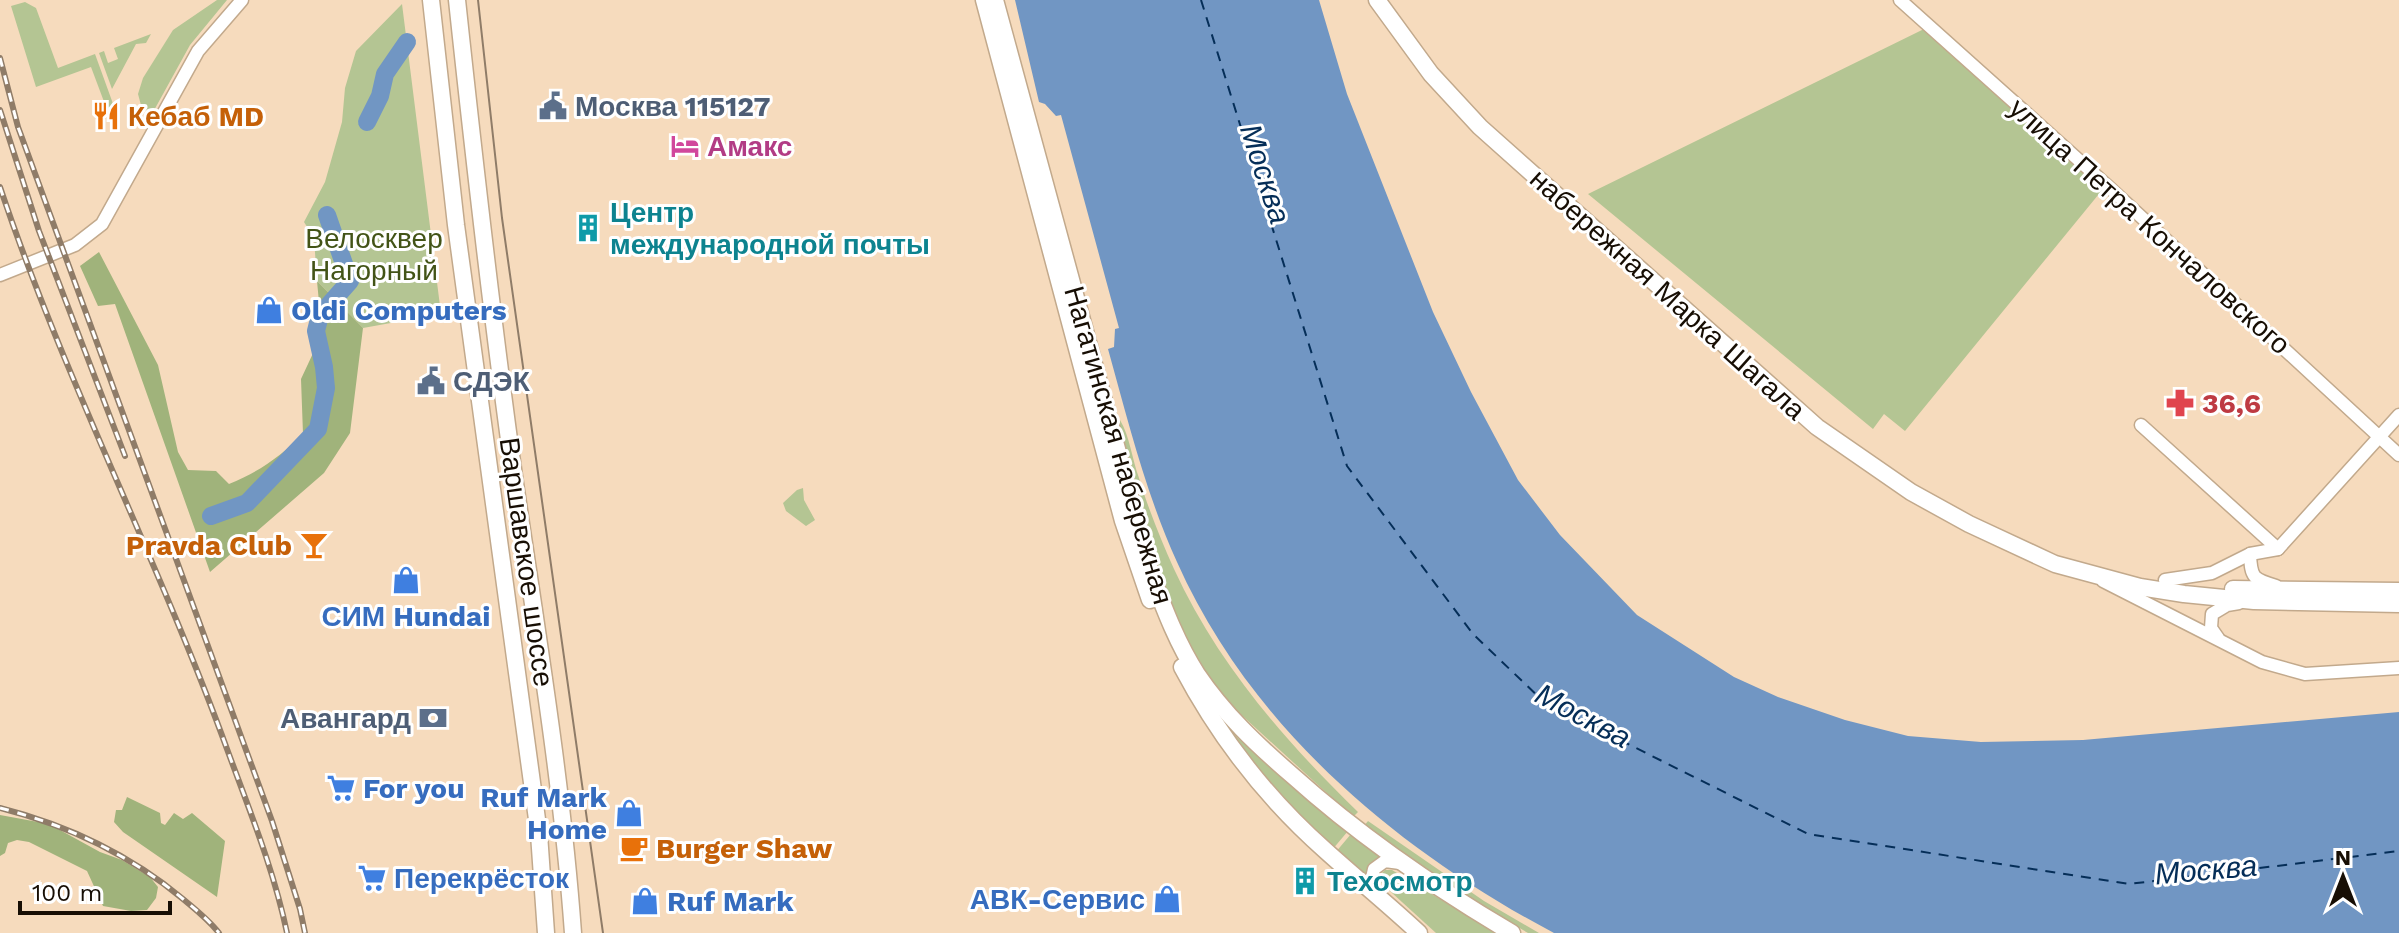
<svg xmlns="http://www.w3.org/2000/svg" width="2399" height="933" font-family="'Work Sans',sans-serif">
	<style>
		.green { fill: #b4c593 }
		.forest { fill: #a0b37b }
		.water { fill: #7196c3 }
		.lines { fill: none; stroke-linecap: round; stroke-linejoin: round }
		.river { stroke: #7196c3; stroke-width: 18 }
		.ferry { stroke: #052e58; stroke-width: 2; stroke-dasharray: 10 8; stroke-linecap: butt }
		.minor-casing { stroke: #c2a98c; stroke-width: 15 }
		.major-casing { stroke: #c2a98c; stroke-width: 19 }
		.minor { stroke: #fff; stroke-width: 12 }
		.major { stroke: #fff; stroke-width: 16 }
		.tram { stroke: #8f7c68; stroke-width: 2 }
		.rail-casing { stroke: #8f7c68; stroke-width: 6 }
		.rail { stroke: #fff; stroke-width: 3; stroke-dasharray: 9; stroke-linecap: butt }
		.labels { text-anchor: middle; stroke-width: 6; stroke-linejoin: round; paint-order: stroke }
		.service-label { font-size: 28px; font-weight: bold; fill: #4e5e75; stroke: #fff; text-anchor: start }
		.food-label { font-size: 28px; font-weight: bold; fill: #c56008; stroke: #fff; text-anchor: start }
		.hotel-label { font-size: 28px; font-weight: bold; fill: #b23c85; stroke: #fff; text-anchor: start }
		.culture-label { font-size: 28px; font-weight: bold; fill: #0d838f; stroke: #fff; text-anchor: start }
		.street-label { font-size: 28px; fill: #170e04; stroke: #fff }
		.park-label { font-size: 28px; fill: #435417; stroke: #fff }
		.shop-label { font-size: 28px; font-weight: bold; fill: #366cbe; stroke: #fff; text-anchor: start }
		.health-label { font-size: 28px; font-weight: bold; fill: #be3a42; stroke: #fff; text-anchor: start }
		.water-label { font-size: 30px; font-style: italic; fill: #052e58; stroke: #fff }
	</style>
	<rect width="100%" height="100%" fill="#f6dbbd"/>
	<g class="green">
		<path d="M217,0H227L190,45L152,114L142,109L138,94L143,78L173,30Z"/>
		<path d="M25,2L36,8L58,68L95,54L116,112L109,115L91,67L36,87L11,6Z"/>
		<path d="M402,4L441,314L363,328L317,281L314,238L304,222L325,182L342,122L345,88L356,51Z"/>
		<path d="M1924,29L2103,189L1905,431L1884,414L1873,429L1588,194Z"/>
		<path d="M151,34L146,43L136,44L112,89L99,53L104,51L108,63L118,59L114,48Z"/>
		<path d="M1120,420C1130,437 1132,459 1139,478C1148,508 1161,540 1174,569C1217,663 1285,741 1358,812L1353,817L1224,699L1201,667L1169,605L1149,551L1119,435Z"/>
		<path d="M803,488L804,500L815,520L806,526L786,511L783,503L797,490Z"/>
		<path d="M1213,708L1238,738L1348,831L1332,850L1254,768Z"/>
		<path d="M1368,821L1484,901L1539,933H1528L1485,908L1363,827Z"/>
		<path d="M1351,834L1381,856L1369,864L1364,878L1335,853Z"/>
		<path d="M1385,870H1392L1496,933H1436L1380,882L1381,874Z"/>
	</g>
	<g class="forest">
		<path d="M99,252L158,365L178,452L188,470L216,471L229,484C259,472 281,456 303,434L301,379L322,334L317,281L363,328L350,433L324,473L210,572L115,304L98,306L80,266Z"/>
		<path d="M127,797L160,813L161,823L165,825L174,813L183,819L192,813L225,841L217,897L123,832L114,822L116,810H122Z"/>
		<path d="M0,815L49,824L100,852L122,860L150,877L158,887L156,898L147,910L131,911L103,906L87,871L29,842L17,840L8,843L5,853L0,856Z"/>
	</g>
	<path class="water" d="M1015,0H1319L1347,94L1433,312L1471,392L1518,480L1560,535L1637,615L1734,677L1778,697L1845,720L1908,736L1981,742L2083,740L2399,712V933H1554C1397,850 1251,728 1177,562C1146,494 1128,421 1108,349L1114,347L1115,329L1119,328L1061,115L1056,116L1045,104L1039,102Z"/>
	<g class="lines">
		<g class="river">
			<path d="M367,122L380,96L385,74L407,42"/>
			<path d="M211,516L247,503L318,429L326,388L324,367L316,331L320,315L350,281L327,215"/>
		</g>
		<path class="ferry" d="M1201,0L1347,466L1473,634L1544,702L1808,834L2129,884L2399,851"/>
		<defs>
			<g id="minor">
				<path d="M1900,0L2111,189L2399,455"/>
				<path d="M0,275L75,245L102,224L198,51L242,0"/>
				<path d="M2141,425L2278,549"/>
				<path d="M2250,554C2251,578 2253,579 2276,586"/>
				<path d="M2165,580L2212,573L2250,554L2278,549L2399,415"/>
				<path d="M2103,581L2262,662L2305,674L2399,668"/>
				<path d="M2218,638L2211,628L2212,614L2227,605L2239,603"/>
				<path d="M1378,894L1371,882L1374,869L1385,861L1400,863"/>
			</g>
			<g id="major">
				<path d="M431,0L456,225L539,834L546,933"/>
				<path d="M457,0C474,159 492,318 514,476C536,628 562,780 573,933"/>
				<path d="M984,0L1123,521L1150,600"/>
				<path d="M995,0L1151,574C1164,608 1177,643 1197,674C1224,714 1257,745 1293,776C1361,837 1434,887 1512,933"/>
				<path d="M1377,0L1431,74L1480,127L1817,427L1911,492L1969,524L2055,564L2140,587L2184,594L2254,601L2399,604"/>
				<path d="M2233,589L2399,591"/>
				<path d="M1182,667C1219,737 1267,799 1326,851C1357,879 1389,905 1419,933"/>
			</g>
		</defs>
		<use href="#minor" class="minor-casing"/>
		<use href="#major" class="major-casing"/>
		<use href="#minor" class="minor"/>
		<use href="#major" class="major"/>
		<path class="tram" d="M478,0L502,218L603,933"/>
		<defs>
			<g id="rail">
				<path d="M0,58L18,127L272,821L300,909L305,933"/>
				<path d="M0,110L39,231L125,456"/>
				<path d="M0,187C64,379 158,559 227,749C249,809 274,870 287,933"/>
				<path d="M0,808C67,825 130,855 183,899C196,910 209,920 219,933"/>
			</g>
		</defs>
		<use href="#rail" class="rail-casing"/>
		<use href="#rail" class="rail"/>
	</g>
	<defs>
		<symbol id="civic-bare" viewBox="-9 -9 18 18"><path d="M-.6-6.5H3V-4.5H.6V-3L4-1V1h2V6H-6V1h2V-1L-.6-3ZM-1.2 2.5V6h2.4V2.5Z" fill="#5c6f8a" stroke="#fff" stroke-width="2.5" paint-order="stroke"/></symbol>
		<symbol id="restaurant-bare" viewBox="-9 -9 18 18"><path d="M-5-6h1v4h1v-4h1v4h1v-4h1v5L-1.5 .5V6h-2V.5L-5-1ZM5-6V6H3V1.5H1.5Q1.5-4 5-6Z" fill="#e8710a" stroke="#fff" stroke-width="2.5" paint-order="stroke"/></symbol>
		<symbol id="hotel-bare" viewBox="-9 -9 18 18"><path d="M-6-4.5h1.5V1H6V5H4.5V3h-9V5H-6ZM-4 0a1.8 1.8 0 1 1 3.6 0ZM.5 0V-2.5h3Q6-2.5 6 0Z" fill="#d1479c" stroke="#fff" stroke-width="2.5" paint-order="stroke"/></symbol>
		<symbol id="building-bare" viewBox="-9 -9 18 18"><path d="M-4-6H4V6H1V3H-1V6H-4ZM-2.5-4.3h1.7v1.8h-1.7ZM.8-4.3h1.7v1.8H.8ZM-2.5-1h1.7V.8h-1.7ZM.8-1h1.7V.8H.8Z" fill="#0f9aa8" stroke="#fff" stroke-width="2.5" paint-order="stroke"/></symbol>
		<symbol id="shop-bare" viewBox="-9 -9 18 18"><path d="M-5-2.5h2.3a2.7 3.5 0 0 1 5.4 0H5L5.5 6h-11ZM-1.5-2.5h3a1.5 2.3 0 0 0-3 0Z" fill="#3f7fe0" stroke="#fff" stroke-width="2.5" paint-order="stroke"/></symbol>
		<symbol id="pharmacy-bare" viewBox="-9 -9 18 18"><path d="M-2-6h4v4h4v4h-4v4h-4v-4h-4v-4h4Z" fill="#e0444e" stroke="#fff" stroke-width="2.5" paint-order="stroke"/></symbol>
		<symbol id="bar-bare" viewBox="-9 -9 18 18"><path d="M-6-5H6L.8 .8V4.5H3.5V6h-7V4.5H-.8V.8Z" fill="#e8710a" stroke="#fff" stroke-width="2.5" paint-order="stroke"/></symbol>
		<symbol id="bank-bare" viewBox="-9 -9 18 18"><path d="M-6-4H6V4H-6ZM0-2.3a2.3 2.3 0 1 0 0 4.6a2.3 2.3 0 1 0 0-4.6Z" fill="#5c6f8a" stroke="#fff" stroke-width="2.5" paint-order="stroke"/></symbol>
		<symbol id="supermarket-bare" viewBox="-9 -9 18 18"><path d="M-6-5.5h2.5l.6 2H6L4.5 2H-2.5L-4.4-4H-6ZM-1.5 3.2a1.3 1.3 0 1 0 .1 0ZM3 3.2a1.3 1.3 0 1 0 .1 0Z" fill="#3f7fe0" stroke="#fff" stroke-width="2.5" paint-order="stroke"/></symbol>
		<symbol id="cafe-bare" viewBox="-9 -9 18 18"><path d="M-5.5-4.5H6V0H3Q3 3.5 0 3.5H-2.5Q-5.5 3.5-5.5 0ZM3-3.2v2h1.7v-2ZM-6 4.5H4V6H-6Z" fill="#e8710a" stroke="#fff" stroke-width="2.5" paint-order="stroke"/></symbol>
	</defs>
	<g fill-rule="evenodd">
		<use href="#civic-bare" x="533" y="86" width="40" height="40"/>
		<use href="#restaurant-bare" x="86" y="96" width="40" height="40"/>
		<use href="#hotel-bare" x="665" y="126" width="40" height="40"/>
		<use href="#building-bare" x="568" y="208" width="40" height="40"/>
		<use href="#shop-bare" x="249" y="290" width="40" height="40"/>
		<use href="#civic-bare" x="411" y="361" width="40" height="40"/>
		<use href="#pharmacy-bare" x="2160" y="383" width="40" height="40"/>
		<use href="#bar-bare" x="294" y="525" width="40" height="40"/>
		<use href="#shop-bare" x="386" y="560" width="40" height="40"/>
		<use href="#bank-bare" x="413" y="698" width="40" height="40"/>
		<use href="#supermarket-bare" x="321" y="768" width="40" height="40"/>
		<use href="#shop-bare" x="609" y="793" width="40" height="40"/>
		<use href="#cafe-bare" x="614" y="828" width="40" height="40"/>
		<use href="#supermarket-bare" x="352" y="858" width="40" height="40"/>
		<use href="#building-bare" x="1285" y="861" width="40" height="40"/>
		<use href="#shop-bare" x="1147" y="879" width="40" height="40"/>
		<use href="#shop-bare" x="625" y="881" width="40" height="40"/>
	</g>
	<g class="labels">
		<g class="service-label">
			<text x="575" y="116">Москва 115127</text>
			<text x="453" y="391">СДЭК</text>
			<text x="411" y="728" text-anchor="end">Авангард</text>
		</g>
		<g class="food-label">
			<text x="128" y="126">Кебаб MD</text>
			<text x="292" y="555" text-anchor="end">Pravda Club</text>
			<text x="656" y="858">Burger Shaw</text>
		</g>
		<g class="hotel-label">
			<text x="707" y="156">Амакс</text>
		</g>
		<g class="culture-label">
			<text x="610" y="222">Центр<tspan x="610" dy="32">международной почты</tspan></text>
			<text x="1327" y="891">Техосмотр</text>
		</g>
		<g class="street-label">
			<text transform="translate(2150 226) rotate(42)" y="10">улица Петра Кончаловского</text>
			<text transform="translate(1668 294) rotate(42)" y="10">набережная Марка Шагала</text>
			<text transform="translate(1119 445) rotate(74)" y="10">Нагатинская набережная</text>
			<text transform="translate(527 562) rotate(82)" y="10">Варшавское шоссе</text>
		</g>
		<g class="park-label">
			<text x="374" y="248">Велосквер<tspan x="374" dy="32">Нагорный</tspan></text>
		</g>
		<g class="shop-label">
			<text x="291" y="320">Oldi Computers</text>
			<text x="406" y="626" text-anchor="middle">СИМ Hundai</text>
			<text x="363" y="798">For you</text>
			<text x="607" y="807" text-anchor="end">Ruf Mark<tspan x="607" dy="32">Home</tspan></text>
			<text x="394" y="888">Перекрёсток</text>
			<text x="1145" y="909" text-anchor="end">АВК-Сервис</text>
			<text x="667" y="911">Ruf Mark</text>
		</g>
		<g class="health-label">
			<text x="2202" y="413">36,6</text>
		</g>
		<g class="water-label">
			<text transform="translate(1265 174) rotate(72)" y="10">Москва</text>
			<text transform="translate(1583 716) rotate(28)" y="10">Москва</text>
			<text transform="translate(2206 870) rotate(-5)" y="10">Москва</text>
		</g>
	</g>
	<g transform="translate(2343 877)" stroke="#ffffff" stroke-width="6" paint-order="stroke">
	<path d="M0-6L14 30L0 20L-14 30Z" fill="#170e04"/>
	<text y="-12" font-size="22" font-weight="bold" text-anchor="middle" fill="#170e04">N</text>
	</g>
	<path d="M20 901v12h150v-12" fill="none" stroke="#170e04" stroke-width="4"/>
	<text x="32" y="901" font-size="24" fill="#170e04" stroke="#ffffff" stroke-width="6" paint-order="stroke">100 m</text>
</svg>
